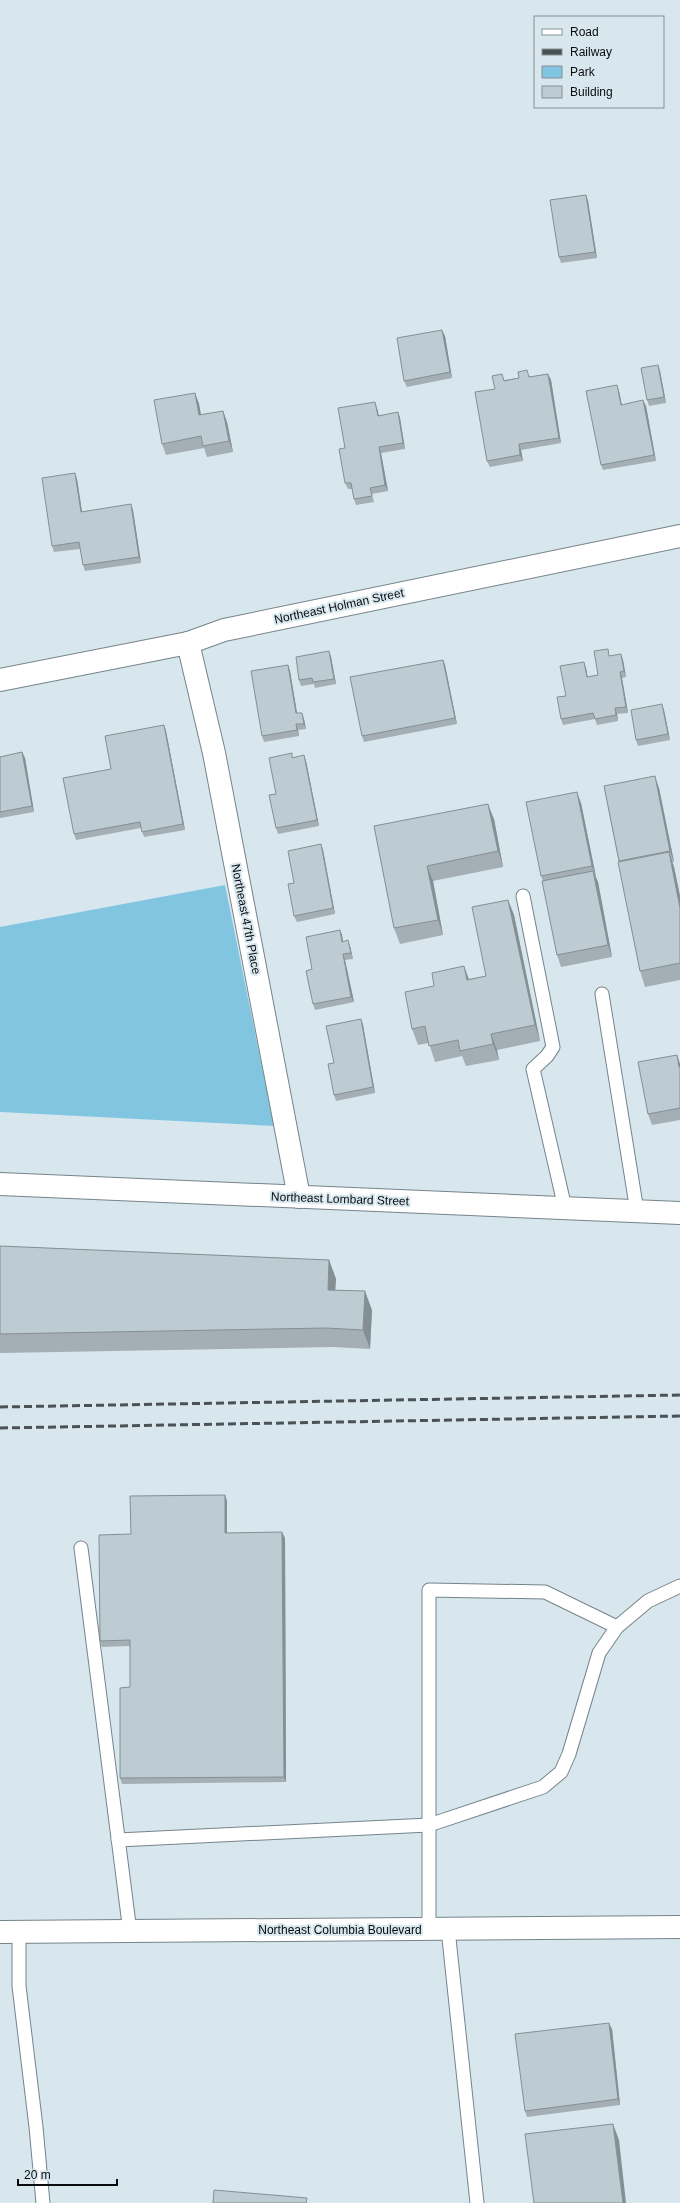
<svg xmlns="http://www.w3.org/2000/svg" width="680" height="2203" font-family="Helvetica,sans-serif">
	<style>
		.green { fill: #82c5e1 }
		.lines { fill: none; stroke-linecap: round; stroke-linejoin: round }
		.service-casing { stroke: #76848a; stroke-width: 15 }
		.minor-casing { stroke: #76848a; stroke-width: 24 }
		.primary-casing { stroke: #76848a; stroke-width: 24 }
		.service { stroke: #fff; stroke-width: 13 }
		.minor { stroke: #fff; stroke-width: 22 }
		.primary { stroke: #fff; stroke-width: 22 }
		.rail { stroke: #4a5256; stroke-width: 3; stroke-dasharray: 8 4; stroke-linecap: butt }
		.wall { fill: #a3afb5 }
		.shaded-wall { fill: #848f93 }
		.building { fill: #bdccd2; stroke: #848f93 }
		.labels { text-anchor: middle; stroke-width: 4; stroke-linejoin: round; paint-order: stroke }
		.street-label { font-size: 12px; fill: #080c0f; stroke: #d8e7ed }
	</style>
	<rect width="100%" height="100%" fill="#d8e7ed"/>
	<path class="green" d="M225,885L274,1126L0,1112V927Z"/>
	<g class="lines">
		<defs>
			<g id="service">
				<path d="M523,896L553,1047L547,1056L533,1069L565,1208"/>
				<path d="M602,994L637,1211"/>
				<path d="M81,1548L130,1932"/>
				<path d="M118,1840L429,1825L543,1787L561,1772L569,1754L599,1653L617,1627L648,1601L680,1586"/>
				<path d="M429,1929V1590L545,1592L617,1627"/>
				<path d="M448,1929L477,2203"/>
				<path d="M19,1932V1986L36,2127L43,2203"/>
			</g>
			<g id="minor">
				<path d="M188,643L214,753L299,1197"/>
				<path d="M0,680L188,643L224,630L680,536"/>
			</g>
			<g id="primary">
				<path d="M0,1184L680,1213"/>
				<path d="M0,1932L680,1927"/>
			</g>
		</defs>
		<use href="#service" class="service-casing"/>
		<use href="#minor" class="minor-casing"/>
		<use href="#primary" class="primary-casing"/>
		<use href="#service" class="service"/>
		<use href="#minor" class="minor"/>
		<use href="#primary" class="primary"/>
		<g class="rail">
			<path d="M0,1407L680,1395"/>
			<path d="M0,1428L680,1416"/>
		</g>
	</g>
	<g class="wall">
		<path d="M586,195L588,201L597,258L561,263L559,257Z"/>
		<path d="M445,336L452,378L407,387L404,381Z"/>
		<path d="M658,365L660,371L666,403L649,406L647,400Z"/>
		<path d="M548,374L551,380L561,443L521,450L523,461L490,467L487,461L495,389L504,380L530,376V377Z"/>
		<path d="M619,391L622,405L646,406L656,461L603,470L601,465Z"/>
		<path d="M195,393L199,404L201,415L223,411L227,422L233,452L207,457L204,448L166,455L162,444Z"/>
		<path d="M377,408L379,416L398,412L400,418L405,449L381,453L388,491L372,494L374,502L356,505L354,499L352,489H348L345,483V448Z"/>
		<path d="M77,479L82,512L133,510L141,563L85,571L83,565L80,549L54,552L52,546Z"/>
		<path d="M329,651L331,657L336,684L315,688L314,684L301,686L299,680Z"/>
		<path d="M610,656L623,660L626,677L622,678L628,713L617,714L618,721L597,725L595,719L563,725L561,719L566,696L586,668L587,677L598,675Z"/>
		<path d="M443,660L445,665L457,724L364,742L362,736Z"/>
		<path d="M288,665L290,671L297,713L304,719L306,729L298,730L299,736L264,742L262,736Z"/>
		<path d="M664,710L670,740L638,746L636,740Z"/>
		<path d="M166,731L185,830L144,837L141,828L76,840L74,834L111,769Z"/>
		<path d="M22,752L25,758L34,812L0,818V757Z"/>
		<path d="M293,757L306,761L319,826L278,834L276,828V794Z"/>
		<path d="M604,786L659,788L674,862H672L674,867L680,896V980L645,987L640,971Z"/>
		<path d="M581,803L596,877L598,882L612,957L561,967L557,955L543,881L541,876Z"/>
		<path d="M494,819L503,867L433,881L443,935L400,944L394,928L374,826Z"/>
		<path d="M321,844L323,850L335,914L297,922L294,916V883Z"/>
		<path d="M508,900L514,915L540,1041L497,1050L499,1060L466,1066L462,1056L435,1062L429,1043L418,1045L412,1029L469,979L486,976Z"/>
		<path d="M340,930L342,935L343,942L350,946L353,959L345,960L354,1002L315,1010L313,1004L312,969Z"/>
		<path d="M361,1019L363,1025L375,1093L336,1101L334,1095V1063Z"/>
		<path d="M677,1055L680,1064V1120L652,1125L648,1114Z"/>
		<path d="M0,1246L329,1260L336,1279L335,1290L372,1310L370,1349L333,1347L0,1353Z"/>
		<path d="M225,1495L227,1501V1533L285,1538L286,1782L122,1784L120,1778L130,1687V1646L102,1647L100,1641L131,1534Z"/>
		<path d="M612,2029L620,2105L527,2117L525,2111Z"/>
	</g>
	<g class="shaded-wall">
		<path d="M586,195L588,201L597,258L595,252Z"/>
		<path d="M442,330L445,336L452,378L450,372Z"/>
		<path d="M658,365L660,371L666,403L664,397Z"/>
		<path d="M548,374L551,380L561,443L559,438Z"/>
		<path d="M617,385L619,391L623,411L621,405Z"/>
		<path d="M195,393L199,404L203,426L199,415Z"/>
		<path d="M643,400L646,406L656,461L654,455Z"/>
		<path d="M375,402L377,408L380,422L378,416Z"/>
		<path d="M223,411L227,422L233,452L229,441Z"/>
		<path d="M398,412L400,418L405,449L403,443Z"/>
		<path d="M519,444L521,450L523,461L520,455Z"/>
		<path d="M379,447L381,453L388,491L385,485Z"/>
		<path d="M75,473L77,479L83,518L81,512Z"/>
		<path d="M131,504L133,510L141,563L139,557Z"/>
		<path d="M329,651L331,657L336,684L334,679Z"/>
		<path d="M621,654L623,660L626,677L624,671Z"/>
		<path d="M443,660L445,665L457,724L455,718Z"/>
		<path d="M584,662L586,668L589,683L587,677Z"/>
		<path d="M288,665L290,671L298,719L296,713Z"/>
		<path d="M620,672L622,678L628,713L626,707Z"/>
		<path d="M662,704L664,710L670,740L668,734Z"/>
		<path d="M615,708L617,714L618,721L616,715Z"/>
		<path d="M302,713L304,719L306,729L304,724Z"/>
		<path d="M296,724L298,730L299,736L297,730Z"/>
		<path d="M164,725L166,731L185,830L183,824Z"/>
		<path d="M22,752L25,758L34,812L32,806Z"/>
		<path d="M304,755L306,761L319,826L317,820Z"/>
		<path d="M655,776L659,788L674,862L670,851Z"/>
		<path d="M577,792L581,803L596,877L592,866Z"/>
		<path d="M488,804L494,819L503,867L498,851Z"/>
		<path d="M321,844L323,850L335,914L333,908Z"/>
		<path d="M669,852L674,867L680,896V908Z"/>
		<path d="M427,866L433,881L443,935L438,920Z"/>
		<path d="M593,871L598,882L612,957L608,945Z"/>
		<path d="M508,900L514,915L540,1041L535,1025Z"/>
		<path d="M340,930L342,935L344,948L342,942Z"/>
		<path d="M348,940L350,946L353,959L351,953Z"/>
		<path d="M343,954L345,960L354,1002L351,997Z"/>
		<path d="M464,966L470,982L467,980Z"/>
		<path d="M361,1019L363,1025L375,1093L373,1087Z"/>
		<path d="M491,1034L497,1050L499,1060L493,1044Z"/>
		<path d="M677,1055L680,1064V1070L679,1067Z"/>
		<path d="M329,1260L336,1279L334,1309L328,1290Z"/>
		<path d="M365,1291L372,1310L370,1349L363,1330Z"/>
		<path d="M225,1495L227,1501V1539L225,1533Z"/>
		<path d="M282,1532L285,1538L286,1782L284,1777Z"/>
		<path d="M609,2023L612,2029L620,2105L618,2099Z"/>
		<path d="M613,2124L619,2140L626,2203H623Z"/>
	</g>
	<g class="building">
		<path d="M586,195L595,252L559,257L550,200Z"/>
		<path d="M442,330L450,372L404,381L397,338Z"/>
		<path d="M658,365L664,397L647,400L641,368Z"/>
		<path d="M527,370L529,377L548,374L559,438L519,444L520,455L487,461L475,392L495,389L492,376L502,374L504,381L519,378L518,372Z"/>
		<path d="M617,385L621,405L643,400L654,455L601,465L586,391Z"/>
		<path d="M195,393L199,415L223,411L229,441L203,446L201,436L162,444L154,400Z"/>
		<path d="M375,402L378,416L398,412L403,443L379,447L385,485L370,488L372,496L354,499L351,483H345L339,449L345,448L338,408Z"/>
		<path d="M75,473L81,512L131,504L139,557L83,565L79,542L52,546L42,478Z"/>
		<path d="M608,649L609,656L621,654L624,671L620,672L626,707L615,708L616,715L595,719L593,713L561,719L557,697L566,696L560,666L584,662L587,677L598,675L594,651Z"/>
		<path d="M329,651L334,679L313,682L312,678L299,680L296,657Z"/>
		<path d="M443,660L455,718L362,736L350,677Z"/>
		<path d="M288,665L296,713H302L304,724H296L297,730L262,736L251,671Z"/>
		<path d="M662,704L668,734L636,740L631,710Z"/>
		<path d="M164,725L183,824L142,832L140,822L74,834L63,778L111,769L105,736Z"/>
		<path d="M22,752L32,806L0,812V757Z"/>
		<path d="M292,753V758L304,755L317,820L276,828L269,795L276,794L269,758Z"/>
		<path d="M655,776L670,851L619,861L604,786Z"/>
		<path d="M577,792L592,866L541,876L526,802Z"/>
		<path d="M488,804L498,851L427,866L438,920L394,928L374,826Z"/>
		<path d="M321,844L333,908L294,916L288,884L294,883L288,851Z"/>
		<path d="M669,852L680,908V963L640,971L618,862Z"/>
		<path d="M593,871L608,945L557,955L542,881Z"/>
		<path d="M508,900L535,1025L491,1034L493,1044L460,1051L458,1040L429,1046L425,1026L412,1029L405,992L434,986L432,973L464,966L467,980L486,976L472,907Z"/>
		<path d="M340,930L342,942L348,940L351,953L343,954L351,997L313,1004L306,971L312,969L306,937Z"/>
		<path d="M361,1019L373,1087L334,1095L328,1064L334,1063L326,1026Z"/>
		<path d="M677,1055L679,1067H680V1108L648,1114L638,1062Z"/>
		<path d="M0,1246L329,1260L328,1290L365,1291L363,1330L326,1328L0,1334Z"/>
		<path d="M225,1495V1533L282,1532L284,1777L120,1778V1688L130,1687V1640L100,1641L99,1535L131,1534L130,1496Z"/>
		<path d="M609,2023L618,2099L525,2111L515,2034Z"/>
		<path d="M613,2124L623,2203H534L525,2134Z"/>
		<path d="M214,2190L307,2198L306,2203H213Z"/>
	</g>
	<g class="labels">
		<g class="street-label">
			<text transform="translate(339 606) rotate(-12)" y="4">Northeast Holman Street</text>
			<text transform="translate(246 919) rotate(79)" y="4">Northeast 47th Place</text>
			<text transform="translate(340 1199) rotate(2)" y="4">Northeast Lombard Street</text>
			<text x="340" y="1934">Northeast Columbia Boulevard</text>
		</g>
	</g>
	<rect x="534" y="16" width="130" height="92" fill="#d8e7ed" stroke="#858f94"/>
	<rect x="542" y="29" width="20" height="6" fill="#ffffff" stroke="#858f94"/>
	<text x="570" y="36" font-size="12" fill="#080c0f">Road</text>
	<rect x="542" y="49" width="20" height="6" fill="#4a5256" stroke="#858f94"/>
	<text x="570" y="56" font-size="12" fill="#080c0f">Railway</text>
	<rect x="542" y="66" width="20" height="12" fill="#82c5e1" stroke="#858f94"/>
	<text x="570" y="76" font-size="12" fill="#080c0f">Park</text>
	<rect x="542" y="86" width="20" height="12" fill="#bdccd2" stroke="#858f94"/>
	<text x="570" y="96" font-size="12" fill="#080c0f">Building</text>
	<path d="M18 2179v6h99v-6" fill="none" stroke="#080c0f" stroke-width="2"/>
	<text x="24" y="2179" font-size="12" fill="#080c0f" stroke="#d8e7ed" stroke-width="3" paint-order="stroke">20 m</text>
</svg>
